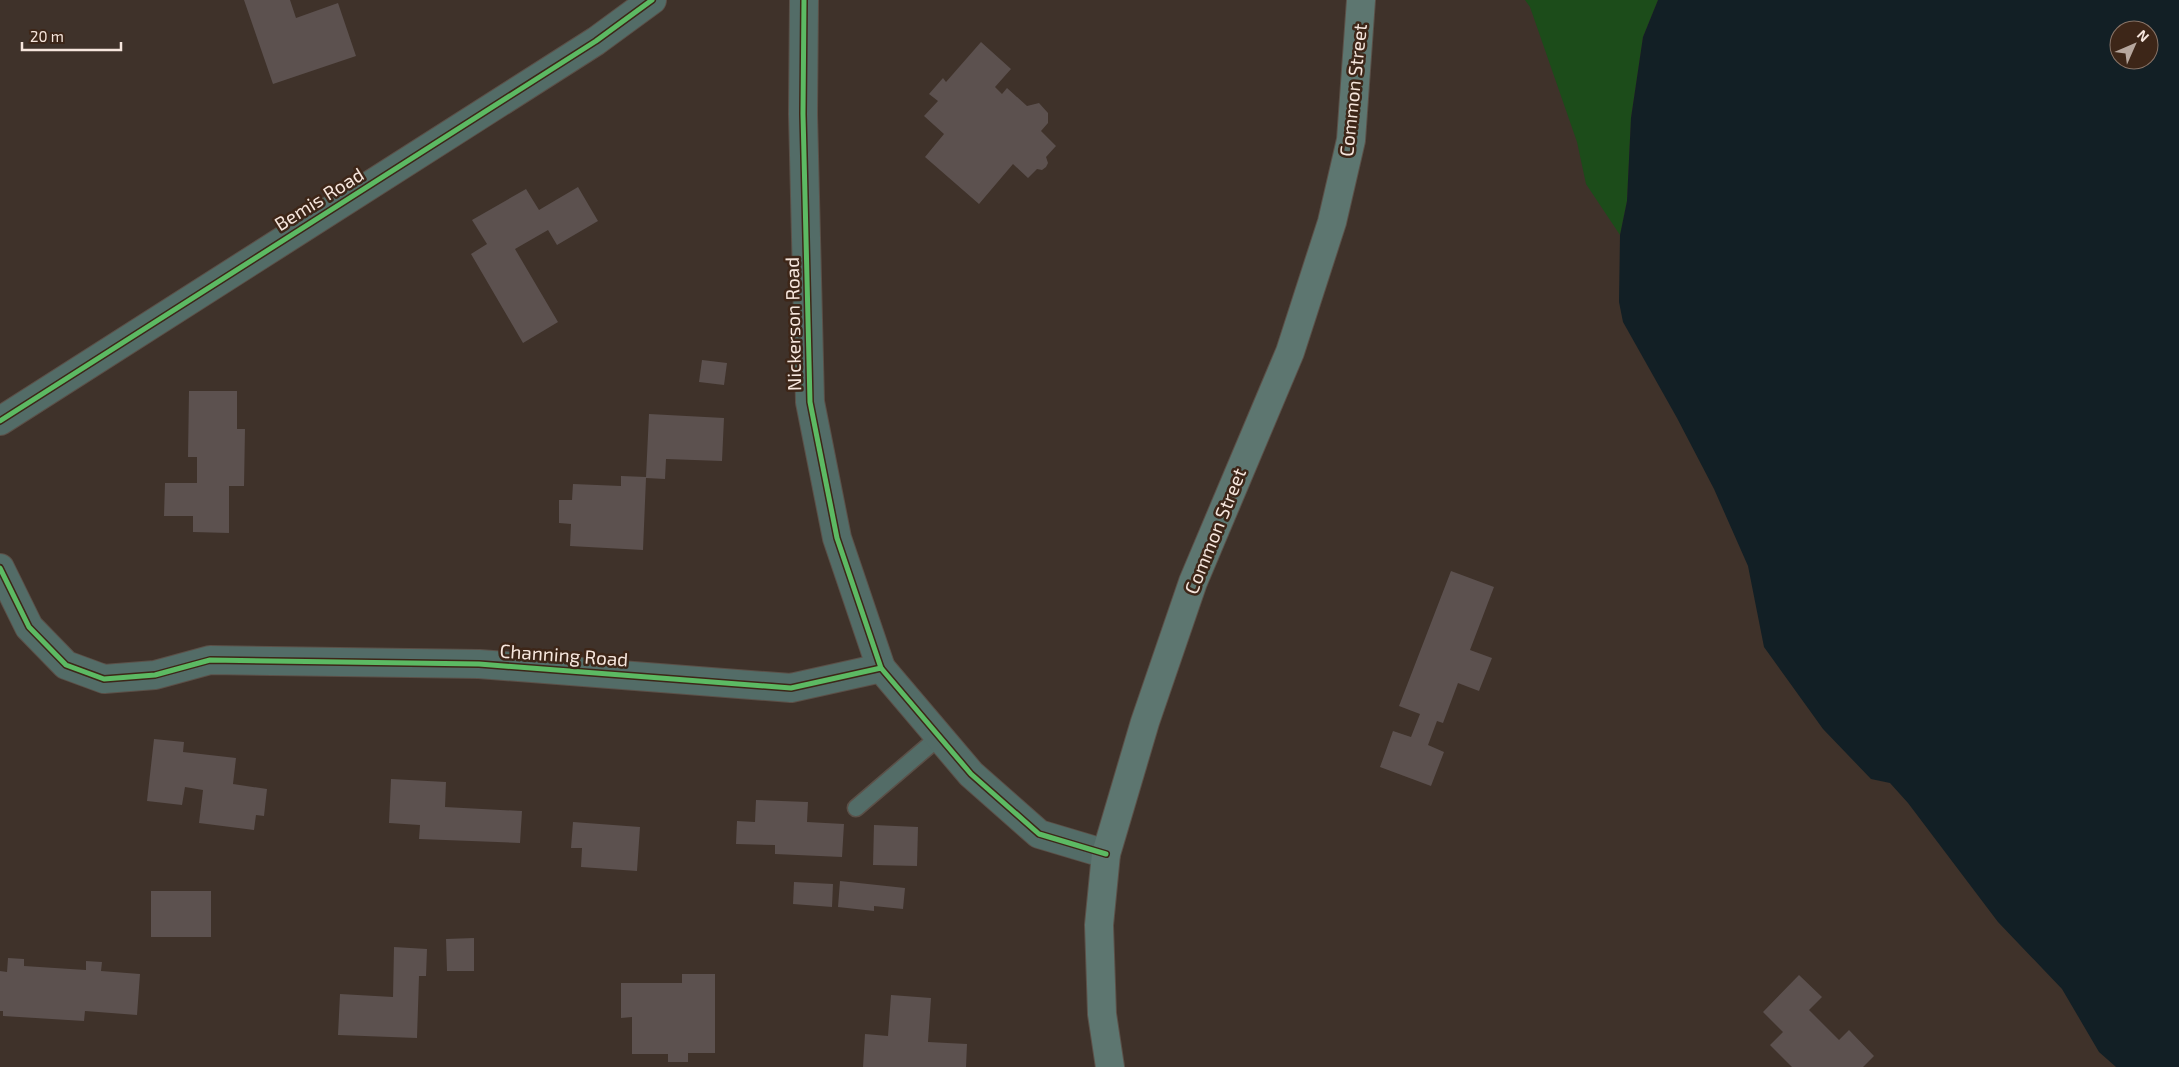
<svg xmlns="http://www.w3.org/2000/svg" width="2179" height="1067" font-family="'Exo 2',sans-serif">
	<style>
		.green { fill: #1c4c1a }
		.water { fill: #121f25; fill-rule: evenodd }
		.building { fill: #5c514f }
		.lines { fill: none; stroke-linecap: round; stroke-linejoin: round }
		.lane-casing { stroke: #5b5048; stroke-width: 19 }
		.street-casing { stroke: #5b5048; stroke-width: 30 }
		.primary-casing { stroke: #5b5048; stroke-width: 30 }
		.lane { stroke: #536c67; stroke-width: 16 }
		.street { stroke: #536c67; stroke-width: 28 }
		.primary { stroke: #5d7670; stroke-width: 28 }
		.cycleway-casing { stroke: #3d2618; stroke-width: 8 }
		.cycleway { stroke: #5cba63; stroke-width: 5 }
		.labels { text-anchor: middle; stroke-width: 5; stroke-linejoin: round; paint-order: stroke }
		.street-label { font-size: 19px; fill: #f6e6dd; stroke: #3d2618 }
	</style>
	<rect width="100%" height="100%" fill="#3f322a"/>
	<path class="green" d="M1525,0H1658L1643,37L1631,118L1627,201L1620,235L1586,184L1577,142L1530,7Z"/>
	<path class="water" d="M1658,0H2179V1067H2116L2099,1052L2062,989L1998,922L1908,803L1890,783L1871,779L1823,729L1764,647L1748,566L1714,489L1677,418L1623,322L1619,302L1620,235L1627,201L1631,118L1643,37ZM2119,30H2149V60H2119Z"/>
	<g class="building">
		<path d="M244,0H290L296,18L338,3L356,56L273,84Z"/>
		<path d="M981,42L1011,69L995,87L1002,94L1007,88L1027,106L1039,103L1048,113V123L1041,131L1056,146L1046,157L1048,163L1046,167L1042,170L1037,169L1028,178L1013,164L979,204L925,157L944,134L924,116L938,101L929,94L943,78L946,82Z"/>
		<path d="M578,187L598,221L557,245L548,230L515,249L558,322L523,343L471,254L487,244L472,220L526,189L539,210Z"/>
		<path d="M702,360L727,363L724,385L699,382Z"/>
		<path d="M189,391H237V429H245L244,486H229V533L193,532V516H164L165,483H197V457H188Z"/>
		<path d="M649,414L724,418L722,461L666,459L665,479L646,478L643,550L570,546L571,524L559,523V500H572L573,484L621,486V476L646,477Z"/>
		<path d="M1451,571L1494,587L1470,650L1492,658L1479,691L1458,683L1443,723L1437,721L1428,745L1444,752L1431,786L1380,767L1393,731L1411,737L1420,714L1399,706Z"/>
		<path d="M154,739L184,742L183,752L236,758L233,784L267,789L264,816L256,815L254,830L199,823L203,790L185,787L182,805L147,801Z"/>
		<path d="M391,779L446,782L445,807L522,811L520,843L419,839L420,825L389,823Z"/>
		<path d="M756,800L808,802L807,822L844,824L842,857L775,854V845L736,844L737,821L755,822Z"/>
		<path d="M573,822L640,827L637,871L581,867L582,848H571Z"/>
		<path d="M874,825L918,827L917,866L873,865Z"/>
		<path d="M840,881L905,888L903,909L874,906V911L838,907Z"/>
		<path d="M794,882L833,884L832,907L793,904Z"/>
		<rect x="151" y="891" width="60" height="46"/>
		<path d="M474,938V971H447L446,939Z"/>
		<path d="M394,947L427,949L426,976H419L417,1038L338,1035L340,994L393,997Z"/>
		<path d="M8,958L24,959V966L86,970V961L102,962L101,971L140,974L137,1015L85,1011L84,1021L3,1016V1011H0V971L7,972Z"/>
		<path d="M682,974H715V1053H688V1062H668V1054H632V1017L621,1018V983H682Z"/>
		<path d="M1799,975L1822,997L1809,1010L1839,1040L1849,1030L1874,1056L1863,1067H1792L1770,1045L1783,1032L1763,1012Z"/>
		<path d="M891,995L931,998L928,1042L967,1044L966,1067H863L865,1034L888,1036Z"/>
	</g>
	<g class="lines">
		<defs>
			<path id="lane" d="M856,808L939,737"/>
			<g id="street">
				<path d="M804,0L803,114L810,402L837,538L881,668"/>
				<path d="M0,421L596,41L652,0"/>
				<path d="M0,568L29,627L66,665L104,679L155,675L210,660L479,664L791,688L881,668L971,774L1039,834L1106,854"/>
			</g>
			<path id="primary" d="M1110,1067L1102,1014L1099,925L1106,854L1145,722L1193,582L1290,352L1332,222L1351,140L1361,0"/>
		</defs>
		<use href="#lane" class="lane-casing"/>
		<use href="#street" class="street-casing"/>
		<use href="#primary" class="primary-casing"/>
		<use href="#lane" class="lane"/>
		<use href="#street" class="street"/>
		<use href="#primary" class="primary"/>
		<defs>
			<g id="cycleway">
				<path d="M804,0L803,114L810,402L837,538L881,668"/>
				<path d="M0,421L596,41L652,0"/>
				<path d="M0,568L29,627L66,665L104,679L155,675L210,660L479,664L791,688L881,668L971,774L1039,834L1106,854"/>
			</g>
		</defs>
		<use href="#cycleway" class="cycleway-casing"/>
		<use href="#cycleway" class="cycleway"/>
	</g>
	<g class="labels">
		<g class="street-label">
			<text transform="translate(1353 90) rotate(-84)" y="7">Common Street</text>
			<text transform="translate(319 199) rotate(-32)" y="7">Bemis Road</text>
			<text transform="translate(793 324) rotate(-91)" y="7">Nickerson Road</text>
			<text transform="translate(1215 531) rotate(-68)" y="7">Common Street</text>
			<text transform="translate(564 655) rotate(4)" y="7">Channing Road</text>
		</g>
	</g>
	<g transform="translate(2134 45) rotate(45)"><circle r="24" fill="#3d2618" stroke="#877367"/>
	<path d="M0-4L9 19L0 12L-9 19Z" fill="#b6a79e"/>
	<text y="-8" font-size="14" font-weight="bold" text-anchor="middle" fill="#f6e6dd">N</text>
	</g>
	<path d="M22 42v8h99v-8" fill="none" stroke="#f6e6dd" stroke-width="2.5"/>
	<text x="30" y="42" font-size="15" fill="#f6e6dd" stroke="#3d2618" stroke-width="4" paint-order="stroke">20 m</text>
</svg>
